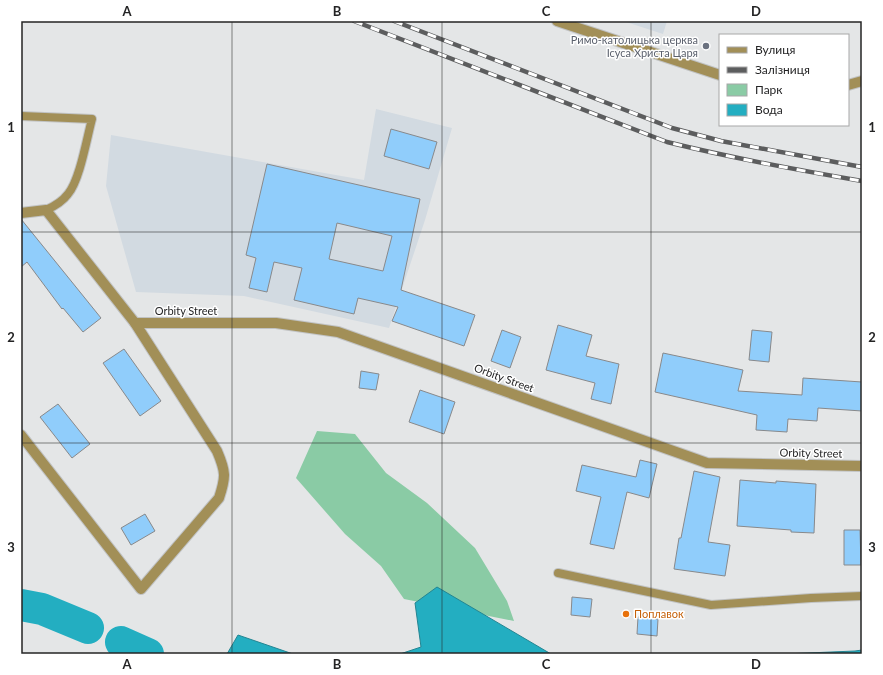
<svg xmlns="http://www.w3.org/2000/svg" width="883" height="675" font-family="Lato,sans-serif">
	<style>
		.built { fill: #d2dae1 }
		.green { fill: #8acba5 }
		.water { fill: #23aec1; stroke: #238592 }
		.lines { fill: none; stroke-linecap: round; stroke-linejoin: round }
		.river { stroke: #23aec1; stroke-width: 32 }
		.building { fill: #90cdfb; stroke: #88898b; fill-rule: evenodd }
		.service-casing { stroke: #c1c3c4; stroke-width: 10 }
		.minor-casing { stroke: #c1c3c4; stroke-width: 12 }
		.service { stroke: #a28f57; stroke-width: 8 }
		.minor { stroke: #a28f57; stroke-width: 10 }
		.rail-casing { stroke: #5c5d5e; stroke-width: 4.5 }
		.rail { stroke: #fff; stroke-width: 3; stroke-dasharray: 9; stroke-linecap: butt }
		.grid { fill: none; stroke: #242425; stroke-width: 1; stroke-opacity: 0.55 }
		.worship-dot { fill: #6b7280; stroke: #fff; stroke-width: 1.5 }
		.food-dot { fill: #e8710a; stroke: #fff; stroke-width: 1.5 }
		.labels { text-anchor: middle; stroke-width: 3; stroke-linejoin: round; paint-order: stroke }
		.worship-label { font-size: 11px; fill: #5b616d; stroke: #fff; text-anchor: end }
		.street-label { font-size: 11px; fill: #242425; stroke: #fff }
		.food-label { font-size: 11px; fill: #c56008; stroke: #fff; text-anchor: start }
		.neatline { fill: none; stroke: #242425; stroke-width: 1.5 }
		.grid-label { font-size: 13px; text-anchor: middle; font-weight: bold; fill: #242425 }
	</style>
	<rect width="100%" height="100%" fill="#e4e6e7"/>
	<g class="built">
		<path d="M623,21H667L663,34Z"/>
		<path d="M376,109L452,128L425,220L389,328L244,296L136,292L106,186L111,135L364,180Z"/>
	</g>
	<path class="green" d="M317,431L355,434L386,473L427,503L475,548L507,601L514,621L404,599L381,566L345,534L296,478Z"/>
	<g class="water">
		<path d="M437,587L551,654H400L421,647L415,603Z"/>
		<path d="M238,635L293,654H227Z"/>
		<path d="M862,650V654H784L855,651Z"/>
	</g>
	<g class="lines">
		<g class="river">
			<path d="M21,605L42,609L88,628"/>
			<path d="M121,642L148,654"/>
		</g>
	</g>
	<g class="building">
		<path d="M391,129L437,142L429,169L384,156Z"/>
		<path d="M267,164L420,199L401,290L475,315L464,346L392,321L398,307L358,298L354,314L294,300L302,268L274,262L267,292L249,288L256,258L246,255ZM337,223L392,236L383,271L329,259Z"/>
		<path d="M21,219L101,318L83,332L63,308L62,309L27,262L21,267Z"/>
		<path d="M558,325L592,335L586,356L619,364L611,404L591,399L595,383L546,370Z"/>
		<path d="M502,330L521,337L510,368L491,361Z"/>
		<path d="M752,330L772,332L769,362L749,360Z"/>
		<path d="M124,349L161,401L140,416L103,363Z"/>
		<path d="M663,353L743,370L738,391L802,395L803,378L862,382V411L818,408L817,421L788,419L787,432L756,430L757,415L655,392Z"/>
		<path d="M361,371L379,374L376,390L359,388Z"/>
		<path d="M420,390L455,402L444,434L409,422Z"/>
		<path d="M58,404L90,444L72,458L40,417Z"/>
		<path d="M640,460L657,464L649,498L627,492L614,549L590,544L601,497L576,491L582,465L636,477Z"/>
		<path d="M694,471L720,477L708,542L730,545L725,576L674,569L679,538H681Z"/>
		<path d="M740,480L776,483V481L816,484L814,533L791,532V530L737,526Z"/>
		<path d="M145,514L155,531L131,545L121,528Z"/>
		<path d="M844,530H860L861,565H844Z"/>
		<path d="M572,597L592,599L590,617L571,615Z"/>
		<path d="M638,617L658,619L657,636L637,634Z"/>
	</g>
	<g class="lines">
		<defs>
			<g id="service">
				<path d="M21,116L92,119C87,137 80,180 68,194C62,202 55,206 46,210"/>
				<path d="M558,573L711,605L811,598L862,596"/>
			</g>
			<g id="minor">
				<path d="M557,21L720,75"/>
				<path d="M848,85L862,81"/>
				<path d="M21,213L46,210L135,323H276L338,332L707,463L862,466"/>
				<path d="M21,435L141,589L219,498C226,477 226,472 217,451L135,323"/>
			</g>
		</defs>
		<use href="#service" class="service-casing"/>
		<use href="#minor" class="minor-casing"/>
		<use href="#service" class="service"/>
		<use href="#minor" class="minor"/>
		<defs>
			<g id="rail">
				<path d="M354,21L667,142C732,158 797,170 862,181"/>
				<path d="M394,21L672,128L721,141L862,167"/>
			</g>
		</defs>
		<use href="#rail" class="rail-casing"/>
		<use href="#rail" class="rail"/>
	</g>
	<path class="grid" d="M232,21V654M442,21V654M651,21V654M21,232H862M21,443H862"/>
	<circle class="worship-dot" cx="706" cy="46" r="4"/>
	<circle class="food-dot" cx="626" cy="614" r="4"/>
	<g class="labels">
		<g class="worship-label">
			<text x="698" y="44">Римо-католицька церква<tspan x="698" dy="13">Ісуса Христа Царя</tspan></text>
		</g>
		<g class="street-label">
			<text x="186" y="315">Orbity Street</text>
			<text transform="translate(504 378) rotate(20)" y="4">Orbity Street</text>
			<text transform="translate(811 453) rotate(1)" y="4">Orbity Street</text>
		</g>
		<g class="food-label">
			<text x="634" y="618">Поплавок</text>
		</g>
	</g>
	<rect width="883" height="675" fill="none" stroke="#ffffff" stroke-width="44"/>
	<rect x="719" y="34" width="130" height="92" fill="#ffffff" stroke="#a7a7a8"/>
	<rect x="727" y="47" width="20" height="6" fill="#a28f57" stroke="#a7a7a8"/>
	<text x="755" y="54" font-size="12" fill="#242425">Вулиця</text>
	<rect x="727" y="67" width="20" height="6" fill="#5c5d5e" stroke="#a7a7a8"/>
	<text x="755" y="74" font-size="12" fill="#242425">Залізниця</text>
	<rect x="727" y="84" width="20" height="12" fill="#8acba5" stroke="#a7a7a8"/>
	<text x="755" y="94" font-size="12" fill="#242425">Парк</text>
	<rect x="727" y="104" width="20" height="12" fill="#23aec1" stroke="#a7a7a8"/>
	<text x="755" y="114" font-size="12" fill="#242425">Вода</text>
	<rect x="22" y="22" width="839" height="631" class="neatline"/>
	<g class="grid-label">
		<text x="127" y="16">A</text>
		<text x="337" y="16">B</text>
		<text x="546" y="16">C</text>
		<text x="756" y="16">D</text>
		<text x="11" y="132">1</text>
		<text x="872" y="132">1</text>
		<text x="11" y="342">2</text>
		<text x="872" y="342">2</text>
		<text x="11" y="552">3</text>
		<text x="872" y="552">3</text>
		<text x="127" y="669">A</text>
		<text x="337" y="669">B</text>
		<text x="546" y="669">C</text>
		<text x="756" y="669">D</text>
	</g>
</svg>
